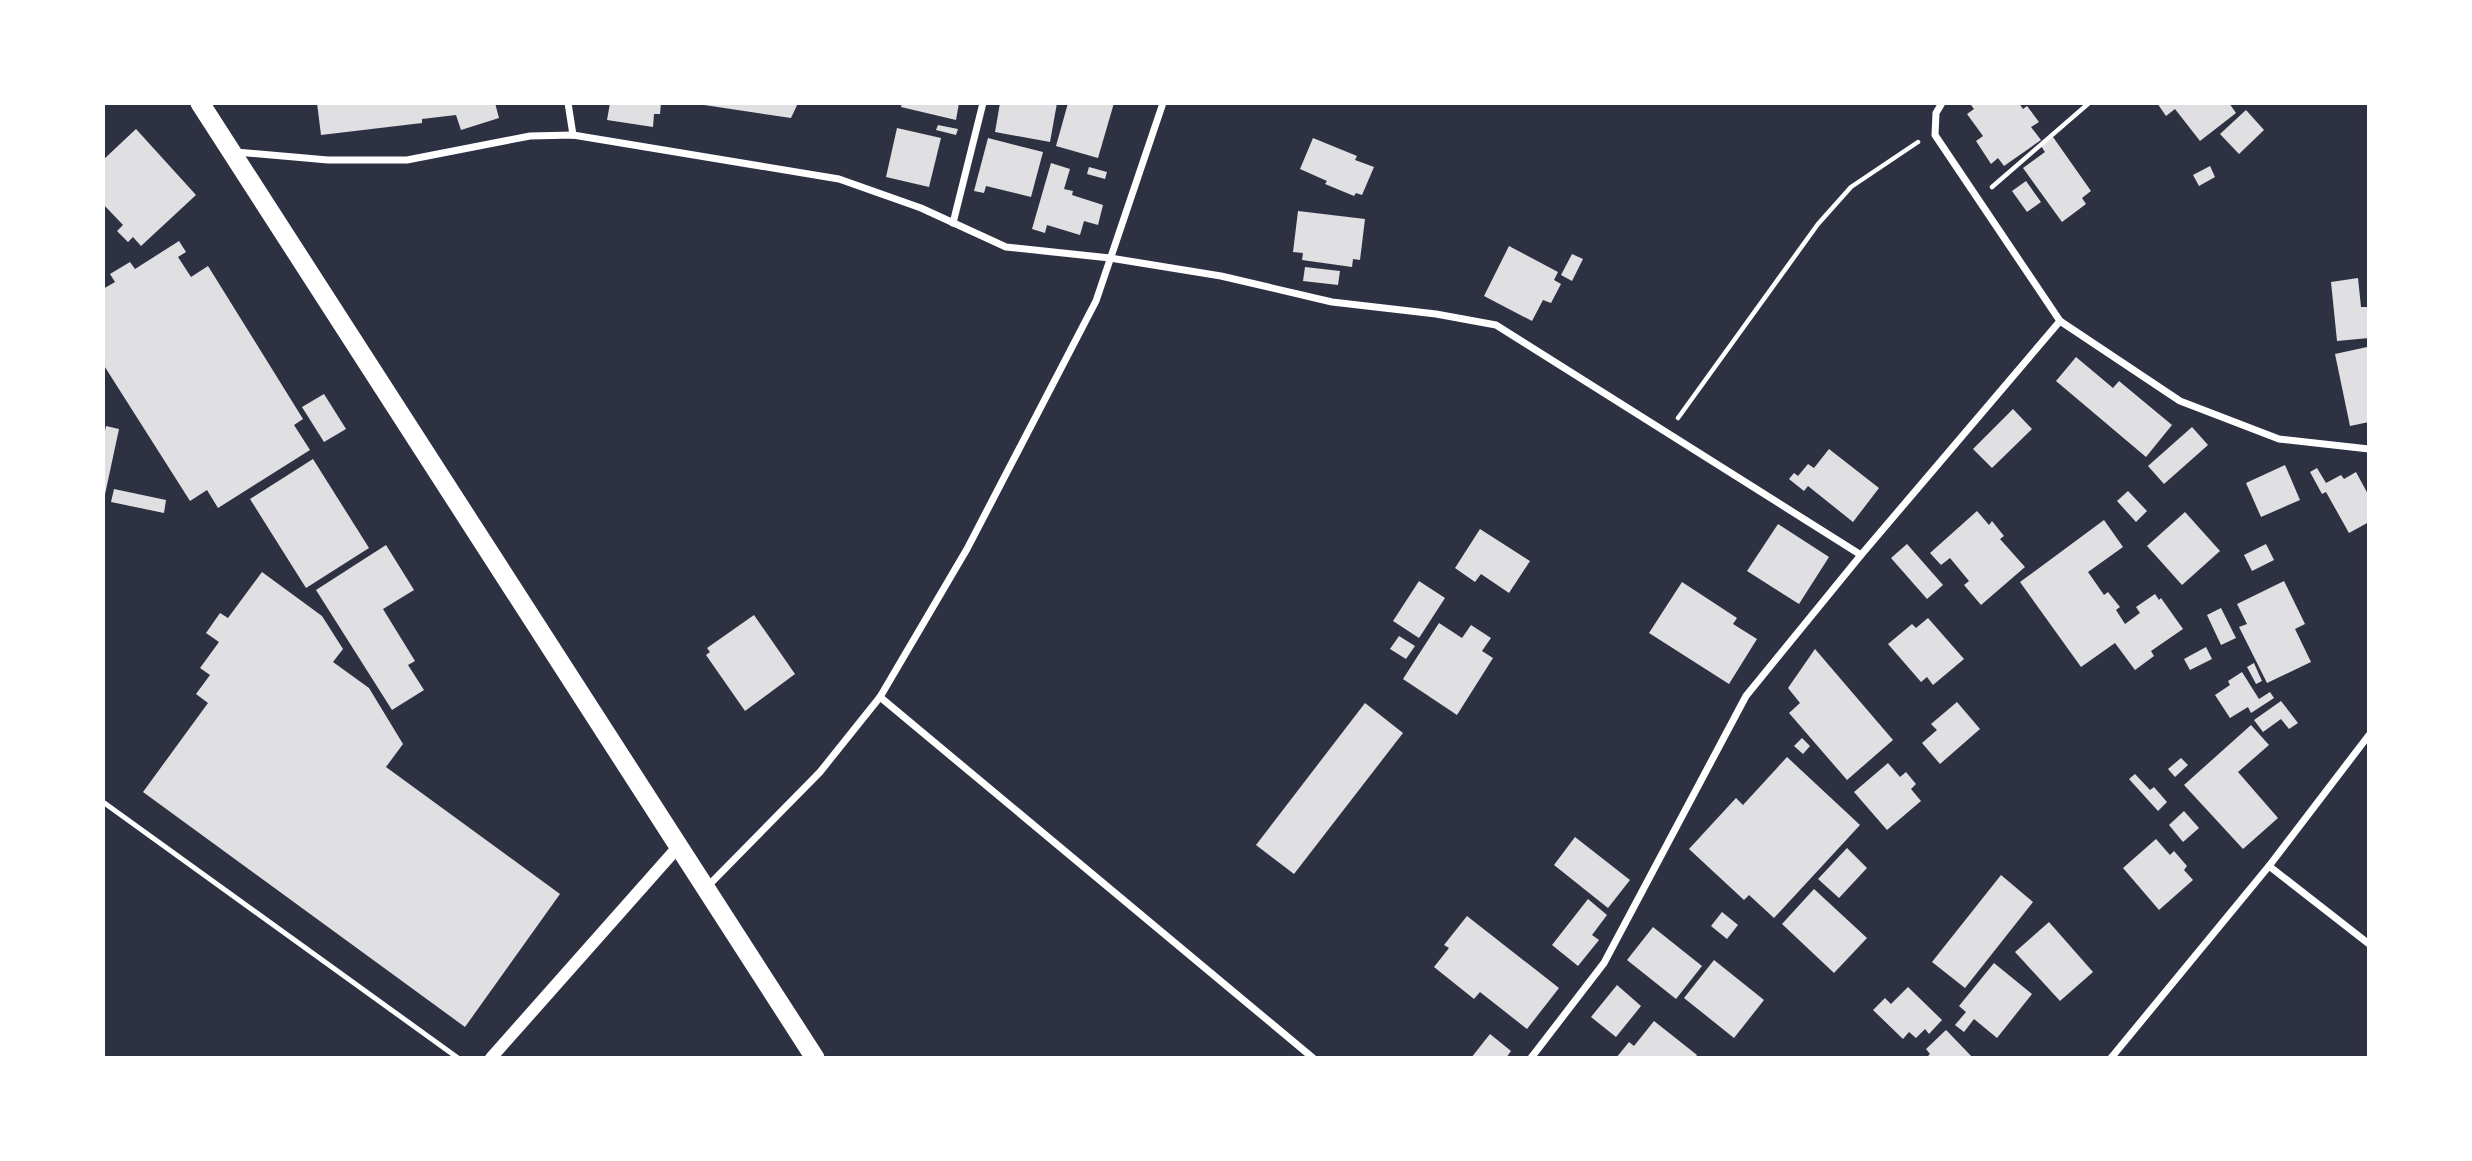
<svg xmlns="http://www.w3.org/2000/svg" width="2472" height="1161" font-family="'Public Sans',sans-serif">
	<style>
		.building { fill: #e0e0e3 }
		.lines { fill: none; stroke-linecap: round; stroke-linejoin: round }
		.path { stroke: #fff; stroke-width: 4.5 }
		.service { stroke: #fff; stroke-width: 5 }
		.minor { stroke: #fff; stroke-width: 7 }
		.tertiary { stroke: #fff; stroke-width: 12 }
		.trunk { stroke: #fff; stroke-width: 19 }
	</style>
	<rect width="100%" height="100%" fill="#2d3142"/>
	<g class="building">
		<path d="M317,103H495L499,118L461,130L456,115L422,119V123L321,135Z"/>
		<path d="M610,103H661L660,114H654L653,127L607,120Z"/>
		<path d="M691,103H798L791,118Z"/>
		<path d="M902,103H959L956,120L901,107Z"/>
		<path d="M1000,103H1057L1050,142L995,132Z"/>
		<path d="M1068,103H1114L1098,158L1056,146Z"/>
		<path d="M1973,103H2019L2023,109L2027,106L2039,122L2031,127L2041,140L2004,166L1998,158L1991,164L1976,141L1983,136L1967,114L1974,109L1971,105Z"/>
		<path d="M2157,103H2229L2236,113L2200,141L2175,109L2166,116Z"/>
		<path d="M2246,110L2264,130L2239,154L2220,134Z"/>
		<path d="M938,125L958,129L956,135L936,130Z"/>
		<path d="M897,128L941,138L929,187L886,177Z"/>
		<path d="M136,129L196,195L141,246L133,237L128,242L117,231L123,225L103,204V160Z"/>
		<path d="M2053,137L2091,191L2082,198L2086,204L2062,222L2023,168L2045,152L2041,146Z"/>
		<path d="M988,138L1043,152L1031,197L986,186L984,193L974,191Z"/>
		<path d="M1313,138L1357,156L1355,160L1374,167L1362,195L1356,193L1354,196L1325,184L1327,181L1300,169Z"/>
		<path d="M1051,163L1070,169L1064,189L1073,191L1072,195L1103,205L1098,225L1084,221L1080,235L1047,225L1045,233L1032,229Z"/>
		<path d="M2210,166L2215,177L2199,186L2193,175Z"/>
		<path d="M1089,167L1107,172L1105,179L1087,174Z"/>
		<path d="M2026,181L2041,202L2027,212L2012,191Z"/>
		<path d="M1298,211L1365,219L1360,260L1353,259L1352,267L1302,260L1303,253L1293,252Z"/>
		<path d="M179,241L186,252L178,257L191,277L208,266L303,419L294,425L310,450L218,508L207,490L190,501L103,364V289L115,282L110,274L130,262L135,269Z"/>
		<path d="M1509,246L1558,272L1554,280L1561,284L1551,303L1543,300L1532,321L1484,296Z"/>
		<path d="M1572,254L1583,259L1572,281L1561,275Z"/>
		<path d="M1305,267L1340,271L1338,285L1303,281Z"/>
		<path d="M2358,278L2361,307H2369V338L2337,341L2331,282Z"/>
		<path d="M2367,347L2369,422L2350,426L2335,354Z"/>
		<path d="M2076,357L2113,388L2119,381L2172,425L2146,457L2056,381Z"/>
		<path d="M324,394L346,429L324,442L302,407Z"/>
		<path d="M2013,409L2032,429L1992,468L1973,449Z"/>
		<path d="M106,426L119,429L104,499L103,441Z"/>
		<path d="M2192,427L2208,445L2164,484L2148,466Z"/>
		<path d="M1829,449L1879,488L1853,522L1808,486L1804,491L1789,479L1794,473L1798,476L1808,464L1814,468Z"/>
		<path d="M313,459L369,548L306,588L250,499Z"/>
		<path d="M2285,465L2300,500L2261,517L2246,483Z"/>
		<path d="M2317,468L2326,483L2341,475L2344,479L2356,472L2369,496V522L2349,533L2326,492L2322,494L2310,472Z"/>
		<path d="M114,489L166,500L164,513L111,502Z"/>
		<path d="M2128,491L2147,511L2136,522L2117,501Z"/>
		<path d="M1977,511L1989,525L1992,521L2004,536L2000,539L2025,567L1981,605L1964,585L1969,581L1950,558L1941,565L1930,553Z"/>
		<path d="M2185,512L2220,551L2182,585L2147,546Z"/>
		<path d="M2104,520L2123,547L2088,572L2104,595L2108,592L2120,607L2116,610L2125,624L2140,613L2136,607L2155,594L2159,600L2161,598L2183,629L2151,651L2154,656L2135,670L2115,643L2081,667L2020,582Z"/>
		<path d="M1778,524L1829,557L1799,604L1747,571Z"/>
		<path d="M1480,529L1530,561L1509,593L1481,574L1475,582L1455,568Z"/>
		<path d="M1907,544L1943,585L1927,599L1891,558Z"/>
		<path d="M2266,544L2274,560L2252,571L2244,555Z"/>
		<path d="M386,545L414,590L383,609L415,661L408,665L424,690L392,710L316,590Z"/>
		<path d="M262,572L322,616L343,649L333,662L369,688L403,744L386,767L560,894L465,1027L143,792L208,703L196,694L210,675L200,668L219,642L206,633L220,613L228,618Z"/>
		<path d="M1419,581L1445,598L1419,638L1393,621Z"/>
		<path d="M2284,581L2305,624L2295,629L2311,662L2267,683L2239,627L2247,624L2237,604Z"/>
		<path d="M1682,582L1737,618L1733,624L1757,639L1729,684L1649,633Z"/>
		<path d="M2221,608L2236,638L2221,645L2207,615Z"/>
		<path d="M754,615L795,674L745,711L706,655L710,652L707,648Z"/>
		<path d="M1928,618L1964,659L1933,685L1927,677L1921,682L1888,644L1912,624L1916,628Z"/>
		<path d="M1439,623L1462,638L1471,625L1491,638L1482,651L1493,658L1457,715L1403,679Z"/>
		<path d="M1399,636L1415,646L1406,659L1390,649Z"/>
		<path d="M2206,647L2212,659L2190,670L2184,659Z"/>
		<path d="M1815,649L1893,740L1847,780L1789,713L1800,703L1788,688Z"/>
		<path d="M2254,663L2262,681L2256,684L2247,667Z"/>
		<path d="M2242,672L2259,699L2270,692L2274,698L2251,713L2248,707L2230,718L2215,695L2230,685L2228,681Z"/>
		<path d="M2281,701L2298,723L2289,729L2281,719L2263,732L2254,720Z"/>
		<path d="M1957,702L1980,729L1940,764L1922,743L1937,730L1931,724Z"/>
		<path d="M1365,703L1403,733L1294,874L1256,845Z"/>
		<path d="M2251,725L2269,745L2238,772L2278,818L2243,849L2184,785Z"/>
		<path d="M1802,738L1810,746L1803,754L1794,746Z"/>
		<path d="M1787,757L1860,825L1774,918L1749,895L1744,900L1689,849L1736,798L1743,805Z"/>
		<path d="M2181,758L2188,765L2175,777L2168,769Z"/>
		<path d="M1888,763L1900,777L1906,772L1916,784L1911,789L1921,801L1887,830L1854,792Z"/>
		<path d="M2135,774L2150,790L2154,787L2167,802L2158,811L2129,779Z"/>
		<path d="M2184,811L2199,828L2183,842L2169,825Z"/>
		<path d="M1575,837L1630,880L1608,908L1554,865Z"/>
		<path d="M2156,839L2170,855L2174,851L2187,866L2184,870L2193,880L2159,910L2123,868Z"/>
		<path d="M1847,848L1867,868L1839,898L1818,879Z"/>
		<path d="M2001,875L2033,902L1965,988L1932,962Z"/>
		<path d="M1814,889L1867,938L1834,973L1782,924Z"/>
		<path d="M1588,899L1607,915L1592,935L1599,940L1578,966L1552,945Z"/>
		<path d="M1722,912L1738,925L1727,939L1711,926Z"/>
		<path d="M1467,916L1559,988L1527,1029L1480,992L1474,999L1434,967L1449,948L1444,945Z"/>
		<path d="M2049,922L2093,972L2060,1001L2015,952Z"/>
		<path d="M1653,927L1702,966L1676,999L1627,960Z"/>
		<path d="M1714,960L1764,1000L1734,1038L1684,998Z"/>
		<path d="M1994,963L2032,994L1997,1038L1974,1019L1964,1032L1955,1025L1966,1012L1959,1006Z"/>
		<path d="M1617,985L1641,1006L1616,1037L1591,1017Z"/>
		<path d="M1908,987L1942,1020L1929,1034L1925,1029L1916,1038L1909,1032L1903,1039L1873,1010L1885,998L1891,1004Z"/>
		<path d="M1654,1021L1697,1055L1695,1058H1616L1629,1042L1634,1046Z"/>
		<path d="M1946,1030L1950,1034L1973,1058H1926L1930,1054L1926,1049Z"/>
		<path d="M1490,1034L1511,1051L1506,1058H1471Z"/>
	</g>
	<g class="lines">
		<g class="path">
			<path d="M1992,187L2089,103"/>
			<path d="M1678,418L1818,224L1851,187L1918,142"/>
		</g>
		<path class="service" d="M103,802L458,1058"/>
		<g class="minor">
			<path d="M568,103L573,135"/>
			<path d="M1942,103L1936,113L1935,135L2060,321L2180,401L2279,439L2369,449"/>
			<path d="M236,152L328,160H407L530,136L573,135L839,179L921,208L1006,247L1110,258L1221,276L1332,302L1436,314L1496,325L1861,555"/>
			<path d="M953,223L983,103"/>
			<path d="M880,697L1313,1058"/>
			<path d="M2269,866L2369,944"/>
			<path d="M706,888L820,772L880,697L967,549L1096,301L1163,103"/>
			<path d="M1531,1058L1604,963L1746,696L1861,555L2060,321"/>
			<path d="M2111,1058L2269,866L2369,735"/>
		</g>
		<path class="tertiary" d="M491,1058L678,847"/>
		<path class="trunk" d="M200,103L815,1058"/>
	</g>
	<rect width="2472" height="1161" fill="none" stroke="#ffffff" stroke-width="210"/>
</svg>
